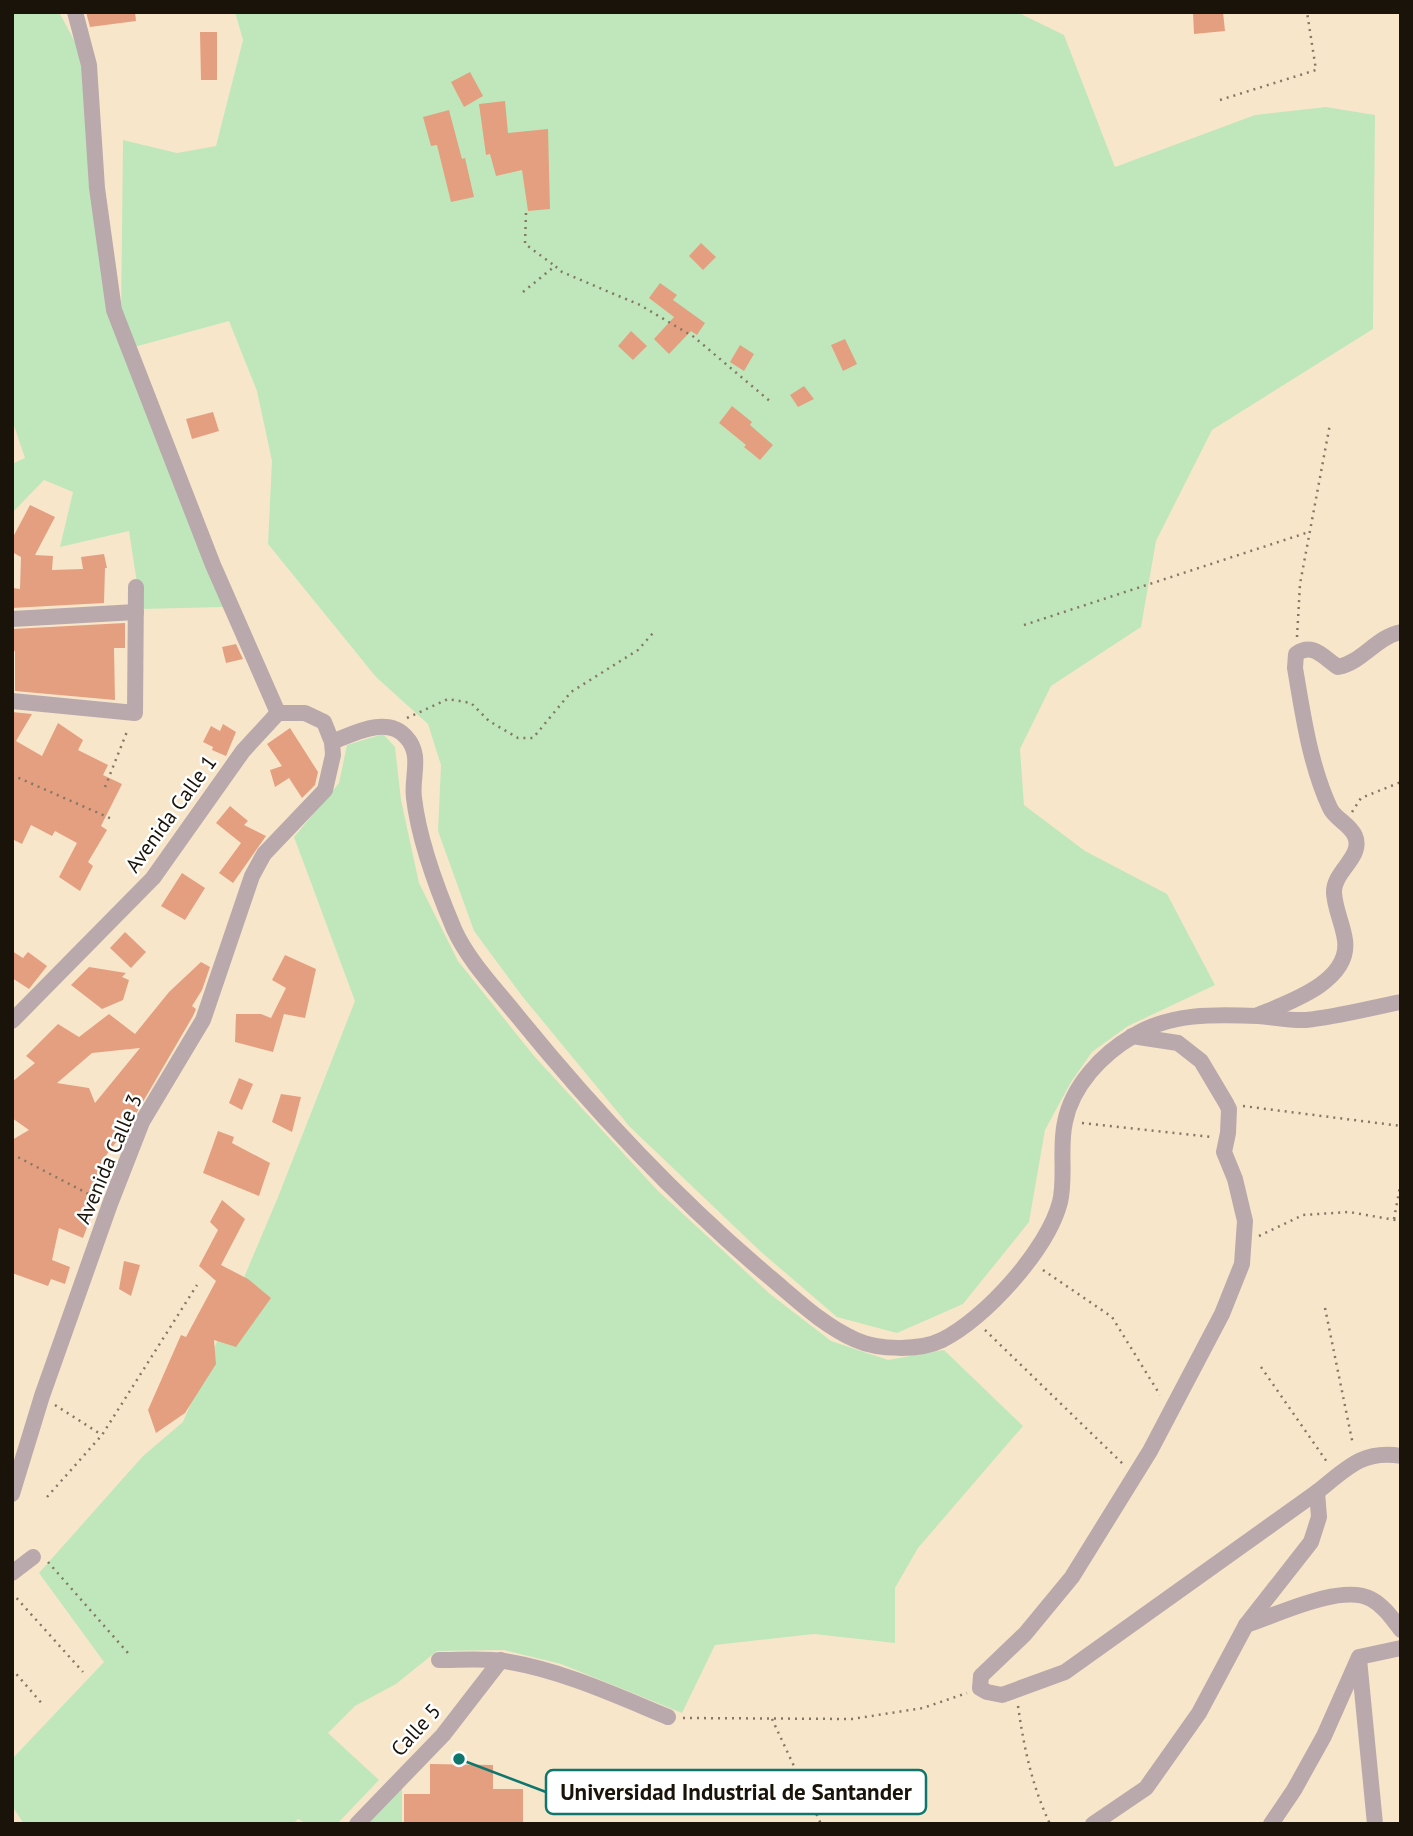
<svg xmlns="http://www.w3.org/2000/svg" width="1413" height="1836" font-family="'PT Sans',sans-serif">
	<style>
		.green { fill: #c0e7bb }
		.building { fill: #e49f81; fill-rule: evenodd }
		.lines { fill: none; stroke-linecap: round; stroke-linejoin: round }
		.path { stroke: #847865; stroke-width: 2.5; stroke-dasharray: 2 5; stroke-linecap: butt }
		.minor { stroke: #b9a9ac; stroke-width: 16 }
		.labels { text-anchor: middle; stroke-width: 5; stroke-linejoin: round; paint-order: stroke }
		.street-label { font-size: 21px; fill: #191309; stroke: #fff }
		.leader { fill: none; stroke: #0f766e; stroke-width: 2.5 }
		.callout-dot { fill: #0f766e; stroke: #fff; stroke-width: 2.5 }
		.callout { fill: #fff; stroke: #0f766e; stroke-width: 2.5 }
		.callout-label { font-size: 23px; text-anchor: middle; font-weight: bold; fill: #191309 }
	</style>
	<rect width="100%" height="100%" fill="#f8e6ca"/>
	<g class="green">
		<path d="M12,12H59L83,57L121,321L123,140L177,153L216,146L243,40L235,12H1017L1064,35L1115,167L1255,115L1326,107L1375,115L1373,329L1212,430L1156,541L1141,627L1051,686L1020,749L1024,805L1085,851L1167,894L1215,985L1128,1026L1092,1052L1071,1082L1045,1130L1029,1222L963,1304L897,1333L837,1317L760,1251L630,1127L522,996L474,931L438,831L441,765L428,724L376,677L268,544L272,461L257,391L229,321L127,349L225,607L141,609L129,531L60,547L73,492L44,480L12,513V464L25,458L12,420Z"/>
		<path d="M383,734L395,747L401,800L419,883L458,961L534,1056L657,1190L770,1294L831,1341L888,1360L944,1350L1023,1426L918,1548L895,1588V1643L814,1634L715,1645L682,1713L561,1664L504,1650L437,1651L396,1684L355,1706L328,1733L379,1780L337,1824H307L298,1819L293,1824H24L12,1806V1759L104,1662L39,1573L143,1456L183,1422L278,1197L355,1001L294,837L339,783L347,745Z"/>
		<path d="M402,1786V1824H365Z"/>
	</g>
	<g class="building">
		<path d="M86,12H135L136,21L90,27Z"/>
		<path d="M1193,12H1223L1225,31L1194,34Z"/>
		<path d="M200,32H217V80H201Z"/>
		<path d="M470,72L483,96L464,107L451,82Z"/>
		<path d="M505,101L508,133L548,129L550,209L528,211L522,170L496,176L490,154L486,155L479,104Z"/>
		<path d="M449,110L462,159L465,158L474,197L451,202L437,145L431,146L423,117Z"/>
		<path d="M701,243L716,257L703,270L689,256Z"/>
		<path d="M660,283L677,295L673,300L705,323L697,335L691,331L669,354L654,339L674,317L649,298Z"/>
		<path d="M631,331L647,346L633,360L618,346Z"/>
		<path d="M845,339L857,364L843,371L831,345Z"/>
		<path d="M740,345L754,354L744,371L730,362Z"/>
		<path d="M804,386L814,399L798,407L790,395Z"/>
		<path d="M732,406L752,422L750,425L773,445L760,460L744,447L746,445L719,423Z"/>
		<path d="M213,412L219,431L192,439L186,419Z"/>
		<path d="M30,505L55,517L35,555L53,556L52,570L83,569L81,557L104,554L107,568H105L104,603L12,608L13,588L20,589L21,557L12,552V539Z"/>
		<path d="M125,623V648H114L115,700L15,691V651H12V629Z"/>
		<path d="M236,644L243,659L226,663L222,647Z"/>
		<path d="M12,712L32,714L16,741L42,756L58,723L83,740L78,750L108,765L103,775L122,784L101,826L107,830L88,862L93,866L80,891L59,877L77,843L55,831L52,836L31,825L22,844L12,839Z"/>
		<path d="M223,724L236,732L226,756L212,750L213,747L203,742L211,726L220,731Z"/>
		<path d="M290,728L318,772L315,785L302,798L289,778L275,787L270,770L282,766L267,744Z"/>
		<path d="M230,806L248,821L244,825L266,836L233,883L219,873L241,843L216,823Z"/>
		<path d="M182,873L205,888L185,920L161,906Z"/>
		<path d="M125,932L146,952L131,968L110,948Z"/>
		<path d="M12,951L23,958L28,952L47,966L29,989L12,978Z"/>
		<path d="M285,955L316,969L305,1018L284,1014L273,1052L235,1042L236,1014H261L271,1018L286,988L272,980Z"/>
		<path d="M201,962L210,967L202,990L192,1006L196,1009L193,1016L130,1124L101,1162L109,1169L83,1238L59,1228L52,1260L70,1267L65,1284L51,1279L48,1286L12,1273L14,1239L12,1238V1140L29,1130L12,1118V1082L35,1063L26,1056L58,1024L79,1037L109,1014L135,1034L169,992ZM140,1048L95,1103L89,1088L57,1083L92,1053Z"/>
		<path d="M89,967L126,973L122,977L129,980L123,1000L102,1009L71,985Z"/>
		<path d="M239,1078L253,1084L242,1110L229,1103Z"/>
		<path d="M281,1094L301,1097L292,1132L272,1122Z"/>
		<path d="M218,1131L234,1137L232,1143L270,1163L259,1196L203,1173Z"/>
		<path d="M222,1200L245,1219L221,1265L248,1279L271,1298L236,1347L214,1340L216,1364L185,1413L156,1433L148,1410L181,1335L186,1337L216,1281L199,1266L218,1230L210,1222Z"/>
		<path d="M124,1261L140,1265L131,1296L119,1289Z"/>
		<path d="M430,1764L493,1765V1789H523V1824H404V1794H430Z"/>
	</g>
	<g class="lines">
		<g class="path">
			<path d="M1220,100L1316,70L1307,12"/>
			<path d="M526,213L525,244L555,266"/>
			<path d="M523,292L555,266L562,272L640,305L694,337L772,403"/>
			<path d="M1024,625L1309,532"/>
			<path d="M1297,637L1300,584L1330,424"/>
			<path d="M407,718L448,699L471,703L489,721L518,738H533L571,692L638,650L653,633"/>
			<path d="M12,775L112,819"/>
			<path d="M105,787L128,729"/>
			<path d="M1352,812L1361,798L1401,782"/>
			<path d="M1243,1106L1401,1126"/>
			<path d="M1082,1123L1211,1137"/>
			<path d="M12,1154L96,1198"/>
			<path d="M1394,1219L1401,1181"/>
			<path d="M1259,1236L1303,1215L1349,1212L1401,1221"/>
			<path d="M1043,1270L1112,1317L1160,1395"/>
			<path d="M1325,1308L1353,1445"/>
			<path d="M985,1330L1123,1464"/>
			<path d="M1261,1367L1327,1462"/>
			<path d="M55,1405L102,1435"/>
			<path d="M47,1497L102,1435L197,1285"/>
			<path d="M48,1562L128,1653"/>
			<path d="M12,1593L83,1672"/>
			<path d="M12,1669L44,1706"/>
			<path d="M1018,1706C1024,1748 1032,1786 1050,1824"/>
			<path d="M683,1718L852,1719L923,1708L967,1693"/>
			<path d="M772,1719L821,1824"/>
		</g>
		<g class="minor">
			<path d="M75,12L89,65L97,188L114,310L213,565L278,713"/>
			<path d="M12,619L136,612"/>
			<path d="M12,701L135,713L136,587"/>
			<path d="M332,742C353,734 387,715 406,737C423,755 411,777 414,798C419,841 437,889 454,929C468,960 494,987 515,1013C591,1107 674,1196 766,1274C795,1298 822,1325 856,1340C878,1350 920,1351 942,1340C985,1319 1048,1249 1060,1202C1066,1177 1059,1148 1065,1122C1072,1086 1102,1054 1133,1036C1170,1013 1215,1014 1258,1016C1273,1017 1290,1021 1306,1020C1337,1017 1370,1008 1401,1002"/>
			<path d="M1258,1015C1287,1003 1351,982 1345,940C1343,925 1335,909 1334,893C1333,871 1364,857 1355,836C1350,824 1335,819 1330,808C1310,765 1303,715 1295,668L1296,654C1313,642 1323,657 1338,667C1363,662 1376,637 1401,632"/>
			<path d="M12,1021L153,878L243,751L278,713H305L324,722L332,742L333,755L325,790L264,854L252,876L203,1020L142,1122L110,1204L42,1396L12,1494"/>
			<path d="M1132,1036L1178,1043L1201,1061L1226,1103L1229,1109L1228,1133L1224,1152L1235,1179L1245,1221L1242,1264L1222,1314L1150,1451L1072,1577L1025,1634L981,1676L980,1688L987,1692L1002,1695L1065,1672L1317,1492C1345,1470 1362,1449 1401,1456"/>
			<path d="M12,1573L33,1557"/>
			<path d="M1246,1625C1277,1615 1341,1583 1371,1599C1384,1606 1392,1618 1401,1630"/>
			<path d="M1359,1659L1375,1824"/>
			<path d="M439,1660C460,1660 483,1658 504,1661C561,1670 615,1695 668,1717"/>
			<path d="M357,1824L443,1735L501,1660"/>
			<path d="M1093,1824L1146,1788L1199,1713L1246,1625L1311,1542L1319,1517L1317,1492"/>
			<path d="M1271,1824L1294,1790L1324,1736L1359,1657L1401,1648"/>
		</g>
	</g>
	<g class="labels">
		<g class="street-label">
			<text transform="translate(171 814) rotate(-54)" y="7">Avenida Calle 1</text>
			<text transform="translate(109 1159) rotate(-67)" y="7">Avenida Calle 3</text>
			<text transform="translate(416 1730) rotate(-48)" y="7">Calle 5</text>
		</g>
	</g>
	<path class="leader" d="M459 1759L546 1792"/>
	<circle class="callout-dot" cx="459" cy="1759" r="7"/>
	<rect class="callout" x="546" y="1770" width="380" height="44" rx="7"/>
	<g class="callout-label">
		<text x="736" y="1800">Universidad Industrial de Santander</text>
	</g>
	<rect width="1413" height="1836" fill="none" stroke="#191309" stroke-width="28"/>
</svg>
